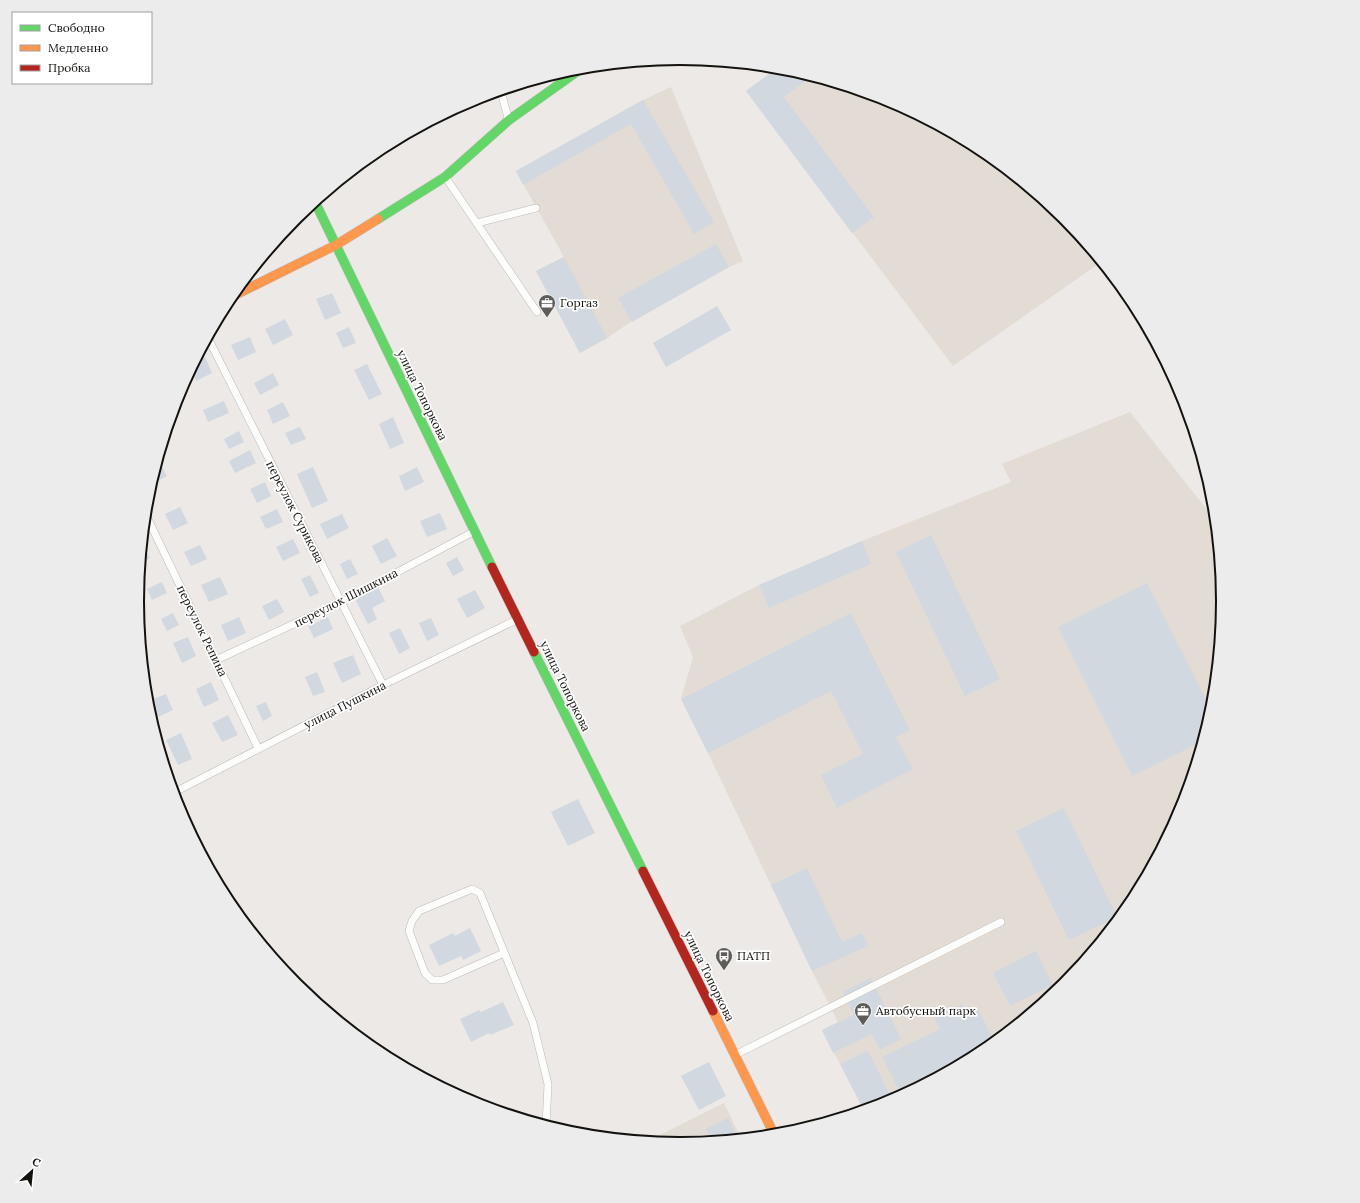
<svg xmlns="http://www.w3.org/2000/svg" width="1360" height="1203" font-family="Lora,serif">
	<style>
		.built { fill: #e2dcd4 }
		.building { fill: #d2d8df }
		.lines { fill: none; stroke-linecap: round; stroke-linejoin: round }
		.lane-casing { stroke: #bcbab8; stroke-width: 8 }
		.fast-casing { stroke: #bcbab8; stroke-width: 10 }
		.slow-casing { stroke: #bcbab8; stroke-width: 10 }
		.jam-casing { stroke: #bcbab8; stroke-width: 10 }
		.lane { stroke: #fcfcfb; stroke-width: 7 }
		.fast { stroke: #63d668; stroke-width: 9 }
		.slow { stroke: #ff974d; stroke-width: 9 }
		.jam { stroke: #b3261e; stroke-width: 9 }
		.labels { text-anchor: middle; stroke-width: 3.5; stroke-linejoin: round; paint-order: stroke }
		.poi-label { font-size: 12px; fill: #13120f; stroke: #fff; text-anchor: start }
		.street-label { font-size: 12px; fill: #13120f; stroke: #fff }
		.rim { fill: none; stroke: #13120f; stroke-width: 2 }
	</style>
	<rect width="100%" height="100%" fill="#ece9e6"/>
	<g class="built">
		<path d="M777,68H786L888,99L982,150L1044,201L1101,262L953,366L746,91Z"/>
		<path d="M671,87L743,261L729,267L632,321L607,338L580,353L536,271L564,257L516,171L643,100Z"/>
		<path d="M1130,412L1215,520L1223,602L1213,708L1182,810L1171,831L1167,833L1164,844L1132,904L1064,986L982,1054L893,1101L868,1050L840,1064L822,1030L838,1022L812,971L708,753L681,699L693,657L680,626L759,585L862,541L1011,482L1002,464Z"/>
		<path d="M724,1103L741,1139L680,1145L646,1142Z"/>
	</g>
	<g class="building">
		<path d="M777,68H786L812,76L784,97L874,217L852,233L746,91Z"/>
		<path d="M643,100L714,222L694,234L631,124L523,185L516,171Z"/>
		<path d="M716,244L729,267L632,322L618,298Z"/>
		<path d="M564,257L607,338L580,353L536,271Z"/>
		<path d="M332,293L341,313L325,320L316,299Z"/>
		<path d="M717,306L731,330L666,367L653,343Z"/>
		<path d="M285,319L293,335L273,345L265,329Z"/>
		<path d="M349,327L356,343L343,348L336,333Z"/>
		<path d="M250,337L256,352L238,360L231,345Z"/>
		<path d="M205,357L212,373L196,381L191,369L195,361Z"/>
		<path d="M367,364L382,394L369,400L354,370Z"/>
		<path d="M273,373L279,385L260,395L254,383Z"/>
		<path d="M224,401L229,413L208,422L203,410Z"/>
		<path d="M283,402L290,416L273,424L267,410Z"/>
		<path d="M393,417L404,443L390,449L379,424Z"/>
		<path d="M300,427L306,439L291,445L285,433Z"/>
		<path d="M239,431L244,442L229,449L224,439Z"/>
		<path d="M250,450L256,463L235,473L229,461Z"/>
		<path d="M159,461L167,476L152,484L151,483L157,462Z"/>
		<path d="M313,467L328,501L312,508L297,474Z"/>
		<path d="M417,467L424,482L405,491L399,476Z"/>
		<path d="M265,482L271,496L257,503L250,489Z"/>
		<path d="M180,507L188,523L173,530L165,514Z"/>
		<path d="M277,509L283,522L266,529L260,517Z"/>
		<path d="M440,513L447,529L427,537L420,521Z"/>
		<path d="M342,514L349,528L327,539L320,524Z"/>
		<path d="M931,535L1000,679L965,696L896,552Z"/>
		<path d="M387,538L397,556L381,564L372,546Z"/>
		<path d="M293,539L300,553L283,561L276,547Z"/>
		<path d="M862,541L871,564L769,608L759,585Z"/>
		<path d="M142,543L150,558L140,563Z"/>
		<path d="M200,545L207,559L191,566L184,552Z"/>
		<path d="M457,557L464,570L453,576L446,563Z"/>
		<path d="M350,559L358,574L347,579L340,564Z"/>
		<path d="M310,575L319,593L310,597L301,579Z"/>
		<path d="M220,577L228,594L209,602L201,585Z"/>
		<path d="M162,582L167,593L152,600L147,589Z"/>
		<path d="M1147,583L1212,711L1203,741L1132,776L1058,627Z"/>
		<path d="M378,587L385,601L372,608L377,619L368,624L355,599Z"/>
		<path d="M475,590L485,608L467,618L457,599Z"/>
		<path d="M277,599L284,612L269,620L262,606Z"/>
		<path d="M173,613L179,625L167,631L161,619Z"/>
		<path d="M851,613L910,730L896,737L913,769L837,808L821,775L863,754L831,691L708,753L681,699Z"/>
		<path d="M239,617L246,633L228,641L221,625Z"/>
		<path d="M328,617L333,629L314,638L308,626Z"/>
		<path d="M431,618L439,635L427,641L419,623Z"/>
		<path d="M400,628L410,648L399,654L389,633Z"/>
		<path d="M188,637L196,656L182,663L173,643Z"/>
		<path d="M353,655L361,674L342,683L333,663Z"/>
		<path d="M317,672L325,692L313,696L305,677Z"/>
		<path d="M211,682L219,700L204,707L196,689Z"/>
		<path d="M166,694L173,710L158,717L151,700Z"/>
		<path d="M266,702L272,716L263,721L256,706Z"/>
		<path d="M228,715L238,735L222,742L212,723Z"/>
		<path d="M181,733L192,759L178,765L166,740Z"/>
		<path d="M578,799L595,833L568,846L551,812Z"/>
		<path d="M1064,808L1117,917L1069,940L1016,831Z"/>
		<path d="M807,868L842,942L862,933L868,946L812,971L771,885Z"/>
		<path d="M470,928L481,951L463,960L461,956L439,966L429,945L453,933L455,936Z"/>
		<path d="M1036,951L1053,985L1010,1006L993,973Z"/>
		<path d="M871,978L901,1039L880,1050L872,1034L833,1053L822,1030L854,1015L843,992Z"/>
		<path d="M503,1002L514,1025L490,1035L489,1033L471,1042L460,1019L479,1010L481,1012Z"/>
		<path d="M962,1004L968,1015L978,1009L995,1043L982,1054L902,1096L882,1057L940,1029L934,1018Z"/>
		<path d="M868,1050L893,1101L864,1111L840,1064Z"/>
		<path d="M709,1062L726,1096L699,1110L681,1076Z"/>
		<path d="M728,1118L738,1139L712,1142L706,1129Z"/>
	</g>
	<g class="lines">
		<defs>
			<g id="lane">
				<path d="M501,91L508,118"/>
				<path d="M446,178L537,312"/>
				<path d="M477,223L536,208"/>
				<path d="M208,338L383,685"/>
				<path d="M145,513L258,748"/>
				<path d="M216,660L341,602L473,532"/>
				<path d="M173,793L383,685L516,620"/>
				<path d="M504,953L443,980H432L425,973L409,931L412,921L419,911L472,889L480,893L533,1023L548,1084L546,1126"/>
				<path d="M737,1054L1001,922"/>
			</g>
			<g id="fast">
				<path d="M315,202L492,567"/>
				<path d="M378,219L445,177L509,120L582,68"/>
				<path d="M534,652L643,871"/>
			</g>
			<g id="slow">
				<path d="M229,298L336,245L378,219"/>
				<path d="M713,1011L775,1136"/>
			</g>
			<g id="jam">
				<path d="M492,567L534,652"/>
				<path d="M643,871L713,1011"/>
			</g>
		</defs>
		<use href="#lane" class="lane-casing"/>
		<use href="#fast" class="fast-casing"/>
		<use href="#slow" class="slow-casing"/>
		<use href="#jam" class="jam-casing"/>
		<use href="#lane" class="lane"/>
		<use href="#fast" class="fast"/>
		<use href="#slow" class="slow"/>
		<use href="#jam" class="jam"/>
	</g>
	<defs>
		<symbol id="office-pin" viewBox="-11 -11 22 30"><path d="M0 17L-7.5 6A9.5 9.5 0 1 1 7.5 6Z" fill="#5f5d5a" stroke="#fff"/><path d="M-6-3h4V-5.5h4V-3h4V5H-6ZM-1-4.5V-3h2v-1.5ZM-6 0V1H6V0Z" fill="#fff"/></symbol>
		<symbol id="bus-pin" viewBox="-11 -11 22 30"><path d="M0 17L-7.5 6A9.5 9.5 0 1 1 7.5 6Z" fill="#5f5d5a" stroke="#fff"/><path d="M-5-6H5V4H4V6H2V4H-2V6H-4V4H-5ZM-3.5-4V0h7V-4ZM-3.5 1.2v1.5H-2V1.2ZM2 1.2v1.5H3.5V1.2Z" fill="#fff"/></symbol>
	</defs>
	<g fill-rule="evenodd">
		<use href="#office-pin" x="537" y="293" width="20" height="27"/>
		<use href="#bus-pin" x="714" y="946" width="20" height="27"/>
		<use href="#office-pin" x="853" y="1001" width="20" height="27"/>
	</g>
	<g class="labels">
		<g class="poi-label">
			<text x="560" y="307">Горгаз</text>
			<text x="737" y="960">ПАТП</text>
			<text x="876" y="1015">Автобусный парк</text>
		</g>
		<g class="street-label">
			<text transform="translate(422 395) rotate(64)" y="4">улица Топоркова</text>
			<text transform="translate(295 512) rotate(63)" y="4">переулок Сурикова</text>
			<text transform="translate(346 598) rotate(-27)" y="4">переулок Шишкина</text>
			<text transform="translate(202 631) rotate(64)" y="4">переулок Репина</text>
			<text transform="translate(565 686) rotate(64)" y="4">улица Топоркова</text>
			<text transform="translate(345 705) rotate(-27)" y="4">улица Пушкина</text>
			<text transform="translate(709 976) rotate(64)" y="4">улица Топоркова</text>
		</g>
	</g>
	<path d="M0 0H1360V1203H0ZM144 601a536 536 0 1 1 1072 0a536 536 0 1 1-1072 0Z" fill="#ececec" fill-rule="evenodd"/>
	<path class="rim" d="M144 601a536 536 0 1 1 1072 0a536 536 0 1 1-1072 0Z"/>
	<rect x="12" y="12" width="140" height="72" fill="#ffffff" stroke="#a1a09f"/>
	<rect x="20" y="25" width="20" height="6" fill="#63d668" stroke="#a1a09f"/>
	<text x="48" y="32" font-size="12" fill="#13120f">Свободно</text>
	<rect x="20" y="45" width="20" height="6" fill="#ff974d" stroke="#a1a09f"/>
	<text x="48" y="52" font-size="12" fill="#13120f">Медленно</text>
	<rect x="20" y="65" width="20" height="6" fill="#b3261e" stroke="#a1a09f"/>
	<text x="48" y="72" font-size="12" fill="#13120f">Пробка</text>
	<g transform="translate(32 1171) rotate(27)" stroke="#ffffff" stroke-width="3" paint-order="stroke">
	<path d="M0-3L7 15L0 10L-7 15Z" fill="#13120f"/>
	<text y="-6" font-size="11" font-weight="bold" text-anchor="middle" fill="#13120f">С</text>
	</g>
</svg>
